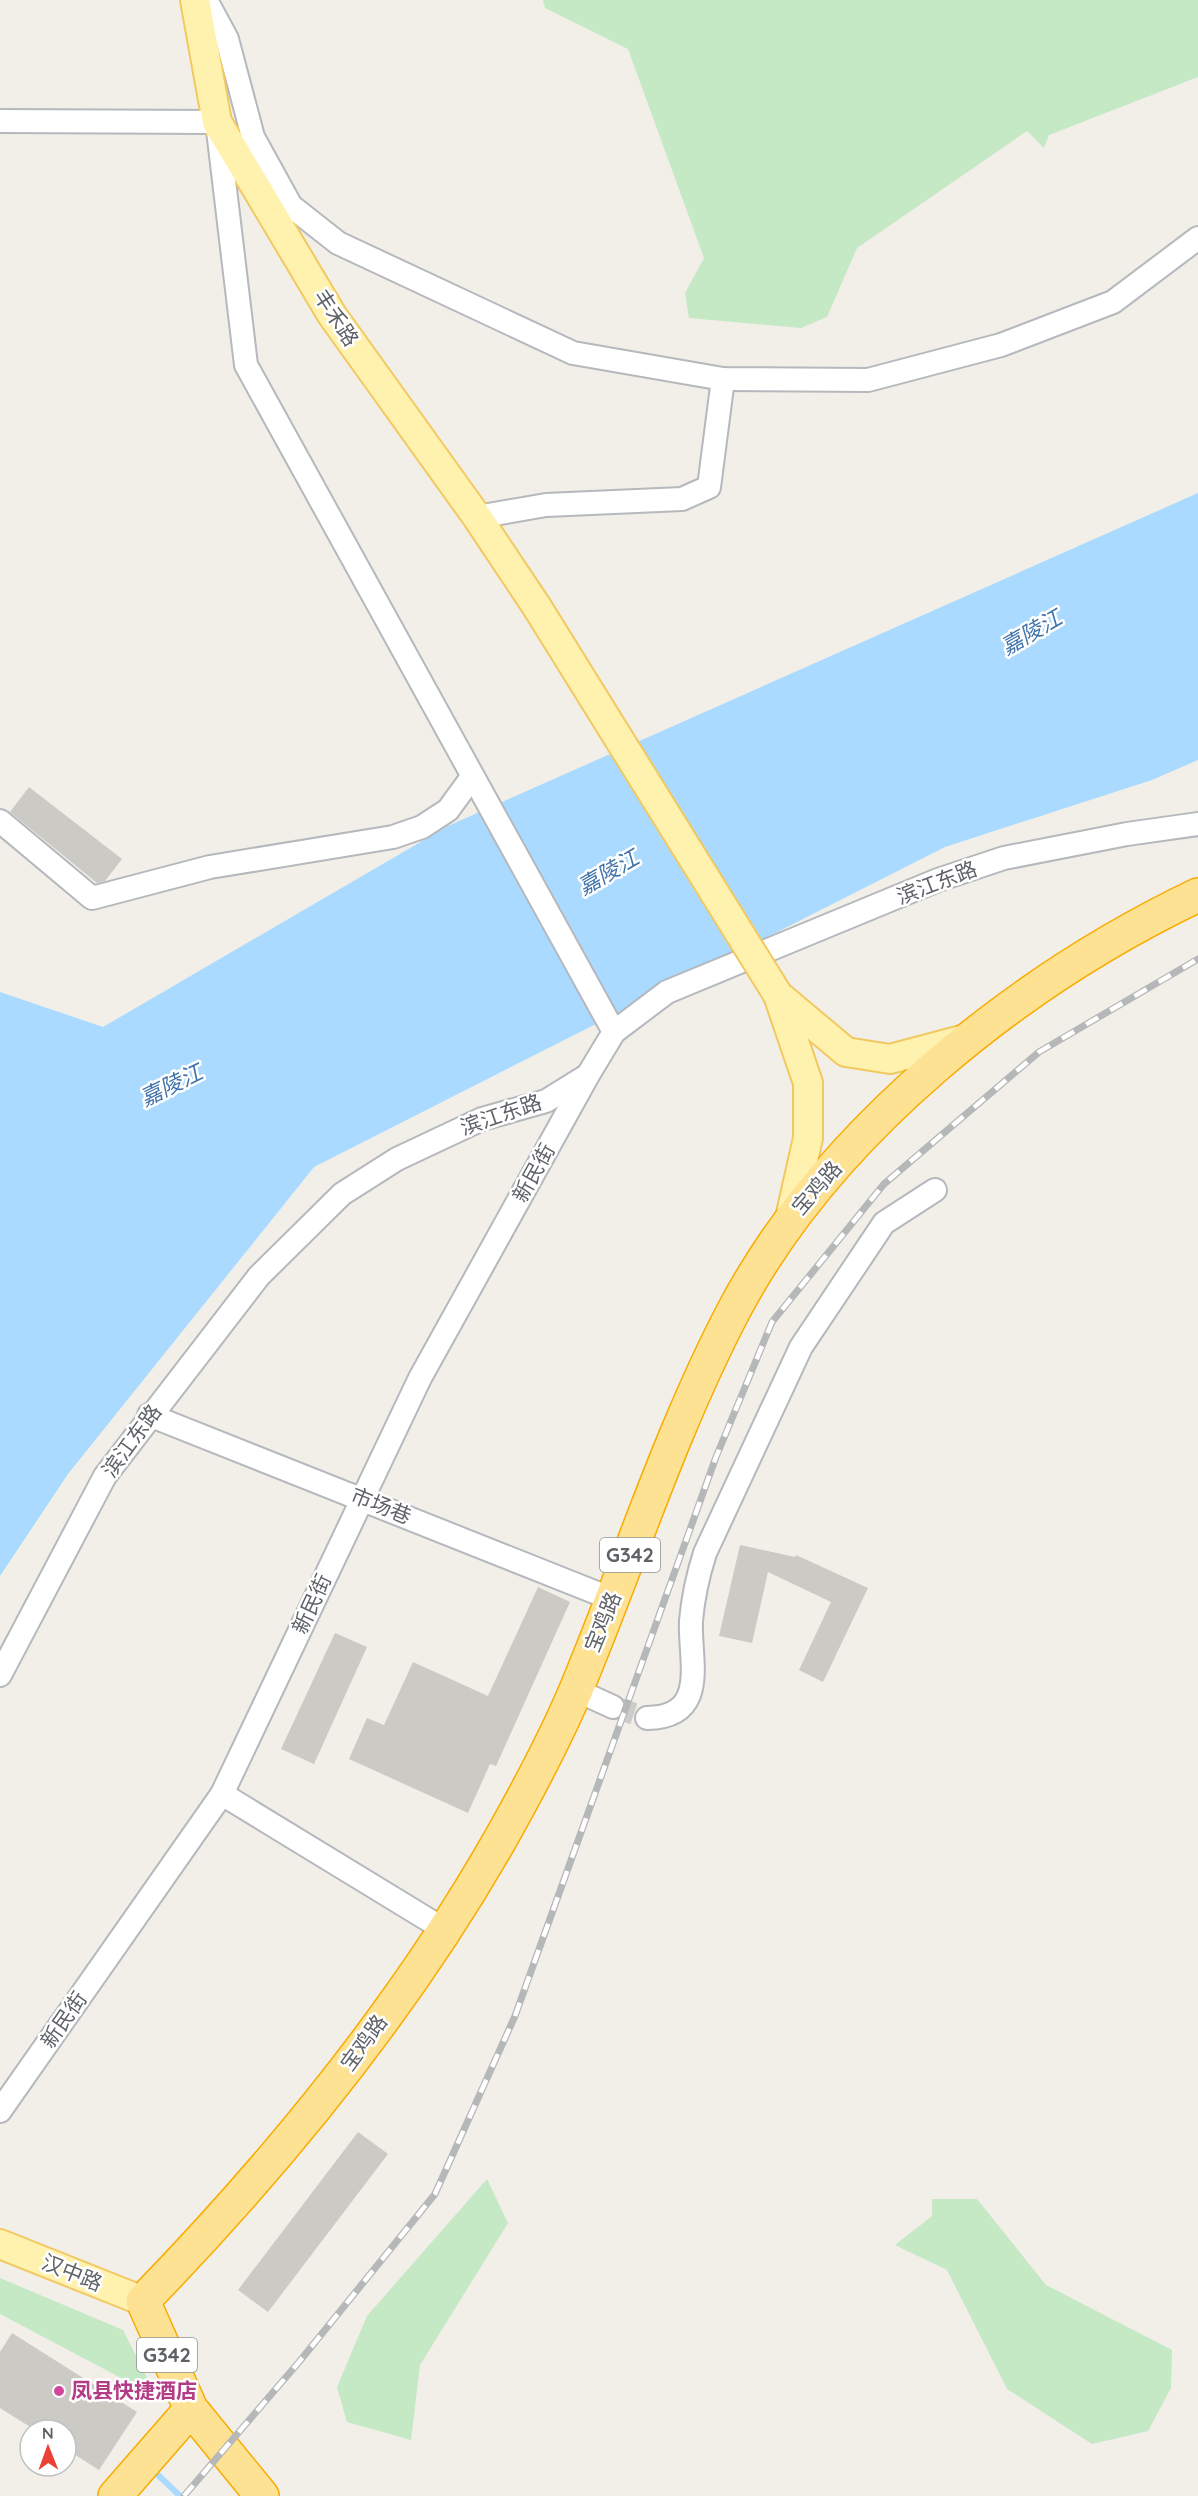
<svg xmlns="http://www.w3.org/2000/svg" width="1198" height="2496" font-family="Quicksand,'Noto Sans SC',sans-serif">
	<style>
		.green { fill: #c5e8c5 }
		.water { fill: #aadaff }
		.lines { fill: none; stroke-linecap: round; stroke-linejoin: round }
		.stream { stroke: #aadaff; stroke-width: 6 }
		.building { fill: #cccac5 }
		.minor-tunnel { stroke: #ccccc8; stroke-width: 22; stroke-dasharray: 22 11; stroke-linecap: butt }
		.minor-casing { stroke: #b5b8bc; stroke-width: 26 }
		.major-casing { stroke: #f2c960; stroke-width: 32 }
		.highway-casing { stroke: #f9ab00; stroke-width: 36 }
		.minor { stroke: #fff; stroke-width: 22 }
		.major { stroke: #fff2af; stroke-width: 28 }
		.highway { stroke: #fde293; stroke-width: 33 }
		.rail-casing { stroke: #b6b7b8; stroke-width: 7 }
		.rail { stroke: #fff; stroke-width: 4.5; stroke-dasharray: 14; stroke-linecap: butt }
		.major-bridge-casing { stroke: #f2c960; stroke-width: 32; stroke-linecap: butt }
		.major-bridge { stroke: #fff2af; stroke-width: 28 }
		.hotel-dot { fill: #d1479c; stroke: #fff; stroke-width: 2 }
		.labels { text-anchor: middle; stroke-width: 5; stroke-linejoin: round; paint-order: stroke }
		.shield { fill: #fff; stroke: #8f9295; stroke-width: 1.5 }
		.shield-label { font-size: 20px; font-weight: bold; fill: #5f6368 }
		.street-label { font-size: 21px; fill: #5f6368; stroke: #fff }
		.hotel-label { font-size: 21px; font-weight: bold; fill: #b23c85; stroke: #fff; text-anchor: start }
		.water-label { font-size: 22px; font-style: italic; fill: #4174aa; stroke: #fff }
	</style>
	<rect width="100%" height="100%" fill="#f1efe8"/>
	<g class="green">
		<path d="M543,0H1198V77L1049,135L1044,148L1027,131L857,248L827,317L801,328L689,318L685,293L704,258L628,49L545,8Z"/>
		<path d="M487,2179L508,2223L420,2365L411,2440L347,2422L337,2387L367,2316Z"/>
		<path d="M932,2199H977L1046,2285L1172,2350L1171,2388L1148,2431L1092,2444L1007,2389L947,2270L895,2245L932,2216Z"/>
		<path d="M0,2278L123,2330L157,2397L0,2314Z"/>
	</g>
	<path class="water" d="M1198,493V760L1152,780L945,847L314,1167L68,1474L0,1576V992L103,1027L448,826Z"/>
	<g class="lines">
		<path class="stream" d="M156,2473L180,2496"/>
	</g>
	<g class="building">
		<path d="M29,787L122,859L105,881L97,883L10,812Z"/>
		<path d="M740,1545L795,1557L796,1555L868,1588L823,1682L799,1670L831,1602L768,1572L752,1643L719,1636Z"/>
		<path d="M538,1587L570,1602L496,1766L490,1764L468,1813L349,1759L367,1718L384,1725L413,1662L488,1696Z"/>
		<path d="M335,1633L367,1647L314,1764L281,1749Z"/>
		<path d="M358,2132L388,2154L268,2312L238,2290Z"/>
		<path d="M12,2333L137,2412L99,2470L66,2449V2430H35L0,2408V2352Z"/>
	</g>
	<g class="lines">
		<path class="minor-tunnel" d="M613,1707L647,1718"/>
		<defs>
			<g id="minor">
				<path d="M206,0L227,39L253,137L291,206L338,243L573,353L723,379L868,380L1001,345L1113,302L1198,238"/>
				<path d="M0,121L217,122L246,365L614,1032"/>
				<path d="M477,517L546,505L682,499L709,487L723,379"/>
				<path d="M0,821L92,898L210,867L393,837L422,827L448,810L472,777"/>
				<path d="M149,1415L612,1599"/>
				<path d="M0,1675L105,1476L259,1276L342,1194L397,1159L482,1119L546,1101L588,1075L614,1032L667,992L938,880L1004,858L1127,834L1198,824"/>
				<path d="M576,1690L613,1707"/>
				<path d="M647,1718C710,1717 689,1660 691,1621C693,1597 698,1575 705,1553L801,1347L884,1223L935,1190"/>
				<path d="M222,1794L445,1930"/>
				<path d="M0,2111L222,1794L420,1378L587,1077"/>
			</g>
			<g id="major">
				<path d="M195,0L217,122L332,315L477,517L537,607"/>
				<path d="M790,1218L808,1138V1083L778,995L846,1052L890,1059L969,1038"/>
				<path d="M0,2244L143,2301"/>
			</g>
			<g id="highway">
				<path d="M115,2496L191,2409"/>
				<path d="M262,2496L191,2409L143,2301C278,2162 405,2007 501,1838C528,1790 557,1736 578,1685C630,1560 671,1430 734,1310C828,1132 1018,981 1198,895"/>
			</g>
		</defs>
		<use href="#minor" class="minor-casing"/>
		<use href="#major" class="major-casing"/>
		<use href="#highway" class="highway-casing"/>
		<use href="#minor" class="minor"/>
		<use href="#major" class="major"/>
		<use href="#highway" class="highway"/>
		<defs>
			<path id="rail" d="M184,2496L299,2362L435,2194L515,2016L716,1457L772,1322L884,1184L1039,1052L1198,959"/>
		</defs>
		<use href="#rail" class="rail-casing"/>
		<use href="#rail" class="rail"/>
		<defs>
			<path id="major-bridge" d="M537,607L778,995"/>
		</defs>
		<use href="#major-bridge" class="major-bridge-casing"/>
		<use href="#major-bridge" class="major-bridge"/>
	</g>
	<circle class="hotel-dot" cx="59" cy="2391" r="6"/>
	<g class="labels">
		<g class="shield">
			<rect x="600" y="1538" width="60" height="34" rx="4.5"/>
			<rect x="137" y="2338" width="60" height="34" rx="4.5"/>
		</g>
		<g class="shield-label">
			<text x="630" y="1562">G342</text>
			<text x="167" y="2362">G342</text>
		</g>
		<g class="street-label">
			<text transform="translate(336 318) rotate(57)" y="7">丰禾路</text>
			<text transform="translate(937 883) rotate(-21)" y="7">滨江东路</text>
			<text transform="translate(501 1115) rotate(-19)" y="7">滨江东路</text>
			<text transform="translate(534 1173) rotate(-61)" y="7">新民街</text>
			<text transform="translate(817 1188) rotate(-49)" y="7">宝鸡路</text>
			<text transform="translate(132 1441) rotate(-54)" y="7">滨江东路</text>
			<text transform="translate(381 1506) rotate(22)" y="7">市场巷</text>
			<text transform="translate(312 1604) rotate(-65)" y="7">新民街</text>
			<text transform="translate(603 1622) rotate(-68)" y="7">宝鸡路</text>
			<text transform="translate(64 2020) rotate(-55)" y="7">新民街</text>
			<text transform="translate(364 2043) rotate(-54)" y="7">宝鸡路</text>
			<text transform="translate(72 2273) rotate(22)" y="7">汉中路</text>
		</g>
		<g class="hotel-label">
			<text x="71" y="2398">凤县快捷酒店</text>
		</g>
		<g class="water-label">
			<text transform="translate(1031 632) rotate(-30)" y="8">嘉陵江</text>
			<text transform="translate(608 872) rotate(-30)" y="8">嘉陵江</text>
			<text transform="translate(171 1085) rotate(-26)" y="8">嘉陵江</text>
		</g>
	</g>
	<g transform="translate(48 2448) rotate(359)"><circle r="28" fill="#ffffff" stroke="#bfc1c3" stroke-width="1.5"/>
	<path d="M0-4.5L10 22L0 15L-10 22Z" fill="#ea4335"/>
	<text y="-9" font-size="16" font-weight="bold" text-anchor="middle" fill="#5f6368">N</text>
	</g>
</svg>
